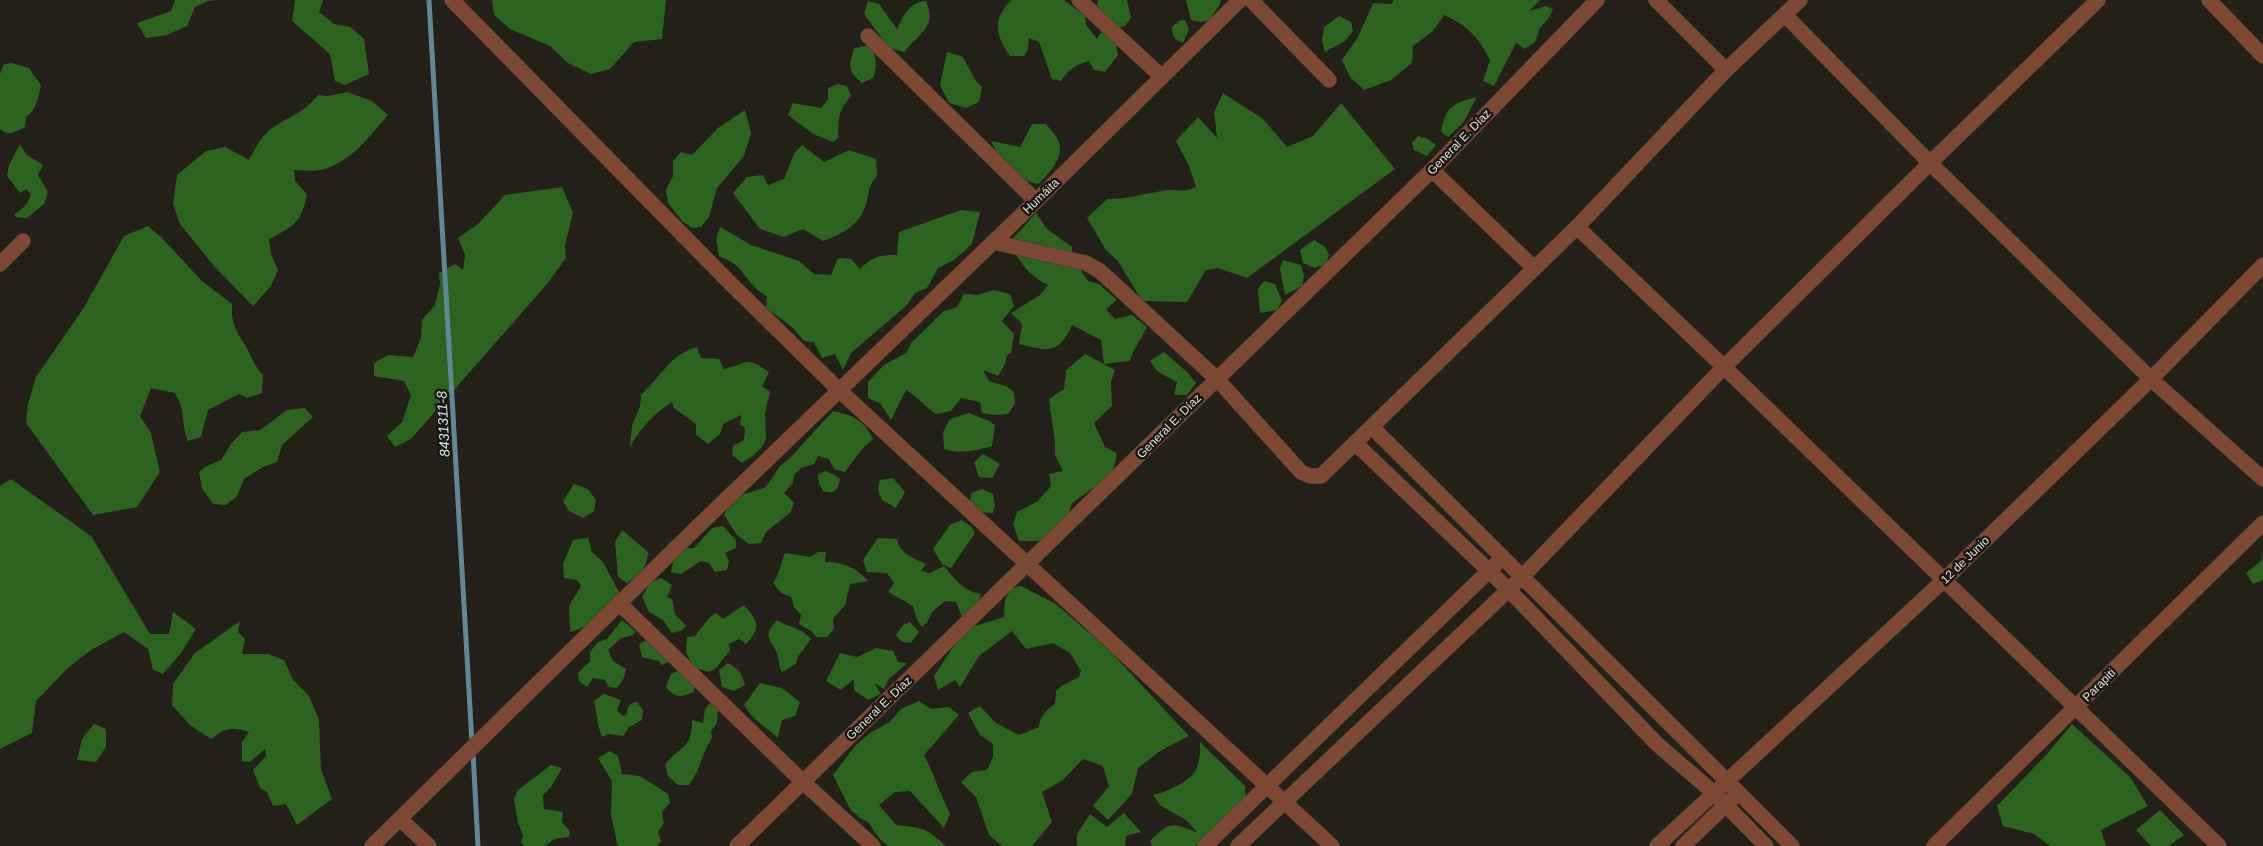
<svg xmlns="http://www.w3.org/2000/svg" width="2263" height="846" font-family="Arial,sans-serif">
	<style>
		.forest { fill: #2b631f }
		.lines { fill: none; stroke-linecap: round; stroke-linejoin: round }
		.stream { stroke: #608896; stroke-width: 5 }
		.minor-casing { stroke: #3e3c34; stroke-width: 16 }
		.minor { stroke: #7d4834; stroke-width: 15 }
		.labels { text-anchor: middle; stroke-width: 5; stroke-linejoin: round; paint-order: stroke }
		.street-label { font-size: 12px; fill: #e4e2dd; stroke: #1a1710 }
		.water-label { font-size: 14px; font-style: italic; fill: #cee6f1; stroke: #1a1710 }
	</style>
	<rect width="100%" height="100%" fill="#232119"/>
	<g class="forest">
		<path d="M175,0H218L208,1L195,7L187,26L167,35L146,38L137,23L171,11Z"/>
		<path d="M295,0H323L319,12L334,24L350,27L364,39L369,74L345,85L335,81L330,54L292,21Z"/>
		<path d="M492,0H666L662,39L634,42L610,69L591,74L568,63L550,46L510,29L494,15Z"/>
		<path d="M1012,0H1064L1085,16L1086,25L1097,39L1103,29L1114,34L1118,55L1105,72L1094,70L1089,61C1076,65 1068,69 1061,81L1052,79L1039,42L1029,38L1028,50L1024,56H1010C995,35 992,18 1012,0Z"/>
		<path d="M1098,0H1127L1131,18L1125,26L1114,29L1096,10Z"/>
		<path d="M1186,0H1221C1220,8 1213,12 1210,20L1201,22L1191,20Z"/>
		<path d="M1394,0H1540L1529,11L1546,6L1553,9L1549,18L1540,28L1535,42L1525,49L1516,43L1494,86L1483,81L1490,60C1479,38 1467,25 1444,15L1433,31L1413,46L1412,63L1391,80L1364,90L1350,77L1342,60L1358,37L1373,3L1391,4Z"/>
		<path d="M868,1L879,4L897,29C904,15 909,2 926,1C937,28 920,32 904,52L889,48L864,14Z"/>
		<path d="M1339,16L1351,22L1353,31L1345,41L1325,52L1322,40L1324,27Z"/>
		<path d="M1185,20L1189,29L1183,43C1174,39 1172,36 1172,27L1179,21Z"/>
		<path d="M871,45C876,57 878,66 873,78L862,83C847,70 849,66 854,48Z"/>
		<path d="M947,52L963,57L975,80L982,87L979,102L966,108L949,103L940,85Z"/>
		<path d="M12,63L29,68L41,85C38,98 37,109 26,117L25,127C14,132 10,137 0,129V74L4,64Z"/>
		<path d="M838,84L847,86L851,96C837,113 839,117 838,138L833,142L813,134L788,115L793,103L821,108L828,99V88Z"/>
		<path d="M347,92L372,101L388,115C368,138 348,167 314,171C308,171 301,170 294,170L295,181L307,194C302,222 293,227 269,239L271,254L278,270L271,286L253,306L214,266L180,224L173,204L177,175L206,151L225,147L249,160C255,149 262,135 272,128C290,116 304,113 318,95L328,96Z"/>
		<path d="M1223,93L1263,119L1287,147L1313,136L1341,103L1395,169L1247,278L1218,268L1206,270L1187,302L1142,301L1118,261L1106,250L1087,218L1107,199C1130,199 1141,194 1162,191C1176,188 1181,194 1196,187L1189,166L1176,141L1198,117L1217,138L1214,112Z"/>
		<path d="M1477,97L1463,123L1448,137L1441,132C1445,107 1453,103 1477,97Z"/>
		<path d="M745,110L751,133L744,156L717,188L709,217L701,227L692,228L682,221L668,203L666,190L673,176V161L681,152L692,155L718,128Z"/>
		<path d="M1032,124H1046C1051,130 1060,139 1060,147C1061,161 1048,175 1038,184C1016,180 1000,160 991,141L1020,147Z"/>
		<path d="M1418,136L1428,139L1436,145L1427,156L1414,150L1412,143Z"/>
		<path d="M20,144L27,155L43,165L38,175L48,192L44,204L27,218L16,217L14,215L26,205L31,195L26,189L20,193L7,176L9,165Z"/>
		<path d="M802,145L824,162L849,150L876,159L877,176C867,188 870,190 866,204C861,224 841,235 823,241L803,229L784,237L760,229L733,193L747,177L763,175L768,185L784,179L794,154Z"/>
		<path d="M562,187L573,213L565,245L566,258L547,284L411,439L395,447L387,436L402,422L411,395L404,381L374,376V363L388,355L413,357L421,338L422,320L435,305L440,284L439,273L455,264L463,270L465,255L458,238L478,224L505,195Z"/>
		<path d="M961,210L980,212L972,244L954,260L938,268L927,288L915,293L907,305L851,353L843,370L835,354L822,358L814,342L804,341L792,327L766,308L767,296C753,289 749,280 739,268C735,263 725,259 719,256L716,239L720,227L751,245L799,261L814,274L831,275L838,258L851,259L860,269C873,256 880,255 897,255L899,232Z"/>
		<path d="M1036,213L1047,229L1072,247L1073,259L1088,281L1099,284L1117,300L1106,309L1115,319L1132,315L1147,327L1132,354L1130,361L1104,364L1101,340L1072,325C1059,355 1048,351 1019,344L1022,324L1011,313L1040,295L1048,285C1029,276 1019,261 1009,243Z"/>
		<path d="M148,226L161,237L202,281L232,304C231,325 236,331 247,348C252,358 255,367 263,375L262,393L247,398L239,394L208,410L201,437L188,441C180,423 187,413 175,393L151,388L140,416L151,433L160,472L137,507L93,515L26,423L28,404L36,377L83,309L124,236Z"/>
		<path d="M1314,240L1325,247L1329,255L1326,264L1315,268L1303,263L1300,250Z"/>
		<path d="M1283,260L1301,265L1304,276L1302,286L1285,295L1280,268Z"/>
		<path d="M1264,281L1275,284L1282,301L1277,310L1260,313L1258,289Z"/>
		<path d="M993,290L1010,294L1014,306L1002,321L1014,334L1011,353L1007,355L1005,364L998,376L983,370L989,381L1006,386L1014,392L1015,404L1008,414L994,415L982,413L980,402L961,398L951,411L936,414C925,407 918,397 906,390L891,420L880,403L868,398V382L884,365L906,353L912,342L944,311L957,307L964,294L978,295Z"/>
		<path d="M697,347L701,358L719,359L724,369C749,364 744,355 769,372L762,386L770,392L765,412L766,439L762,447L754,455L742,463L732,455L733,446L744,440L745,428L740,424L741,415L723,424L720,434L708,444L696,435V424L674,408L672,402C654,414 641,427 630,447L632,426L640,406L641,395C661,377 670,354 697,347Z"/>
		<path d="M1164,352L1187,372L1196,383L1187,395H1174L1177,382L1158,372L1150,361Z"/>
		<path d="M1085,354L1115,370L1111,382L1112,406L1094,423L1105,447L1117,453L1114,468L1102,482L1072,503L1069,513L1039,541H1019L1013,524L1017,512L1038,501L1051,486L1049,474L1063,471L1055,455V444L1049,399L1064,389L1066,370Z"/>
		<path d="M305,408L313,417L282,445L277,462L263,467L244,479L237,496L226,505L213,504L202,488L199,472L205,467L221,460L231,444L242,432L260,430L287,410Z"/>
		<path d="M833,411C853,415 864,420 873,439L862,449L845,472L834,469L829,459L818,456L814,464L801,468L794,475L793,483L784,493L794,502L791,512L766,532L761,543L749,544L736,534L724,515C737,491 743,496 766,487L780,466L791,457Z"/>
		<path d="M969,413L989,421L995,425L992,446C975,451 961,454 944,449L943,432L950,419Z"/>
		<path d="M983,454L1000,464L992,478L979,477L974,462Z"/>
		<path d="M825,471L833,474L840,479C838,490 834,495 823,491L819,484L818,475Z"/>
		<path d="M893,478L905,492L896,508L882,500L878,490L880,480Z"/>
		<path d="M11,479L91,536L150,634H169L173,612L196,629L181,653L163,674L153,670L148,649L124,632L91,650L68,668L36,701L32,733L0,749V486Z"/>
		<path d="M574,484L588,489L596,500L594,511L583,518L569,511L563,501Z"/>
		<path d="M982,489L993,494L995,506L993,513L979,512L970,502L971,493Z"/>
		<path d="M961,520L971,526L975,533L951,568L942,564L933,549L950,525Z"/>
		<path d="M723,526L736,540V548L725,553L729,561L727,570L715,572L709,563L701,561L681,574L671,572L674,558L683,548H694L712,528Z"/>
		<path d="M622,530L648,552C648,567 639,575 627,583L618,577L615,542Z"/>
		<path d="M588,538L592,552L603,562L619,592C606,613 595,625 570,632L569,606L581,586L577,580L564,578L563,564L573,540Z"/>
		<path d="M878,538L897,539C900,555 913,557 926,564L921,571L930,573L944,566C955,579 963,591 981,594L978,604L962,617L956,602L945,601L932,612L928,621L922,627L917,620L913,606L888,592L894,583L887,573L867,572L863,560Z"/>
		<path d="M2263,549V580L2253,584L2246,573L2262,560Z"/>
		<path d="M818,552H826L825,562C843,562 856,567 868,581L850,584L845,605L833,619L834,629L827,637H816L811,631L799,624L801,615L794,607L791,597L781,593L773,583C780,574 780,564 785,553L810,557Z"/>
		<path d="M661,578L672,585L667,597L672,599L675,614L686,626L681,631L672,633L663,620L649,612L642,597L650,582Z"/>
		<path d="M1021,586L1056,604L1110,651L1189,736L1160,751L1138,768L1132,794L1108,820L1093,806L1109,786L1103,766L1083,759L1063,780L1042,792L1052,822L1032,846H1002L989,835L976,797L961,782L972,772L987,770L993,757V744L980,735L968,713L980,706L996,723L1019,735L1039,727C1040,716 1046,710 1055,704L1056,691L1063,685L1079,677L1081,671L1070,653L1053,643L1026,649L1012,631L979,656L960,687L955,680L938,690L934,676L965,629L1004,617L1005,599L1012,588Z"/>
		<path d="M744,605C758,621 762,627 746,644L739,639L729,644L730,650L716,668L709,672L693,667L686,652L687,637L695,636L709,618L716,613L723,619Z"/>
		<path d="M622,620L636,632L631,636L621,638L608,650L613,661L626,669L624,678L617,688L609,687L605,680L593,678L587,687L579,681L578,673L590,661V652L598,642L607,639Z"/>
		<path d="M777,620C789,628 801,627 811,639L797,658L796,664L782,672C779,667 779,662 778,656C774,640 759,640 777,620Z"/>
		<path d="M240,621L238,632L245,639L242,654H268L284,660L293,680L309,696L319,720L321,770L332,799L297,825L286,804L273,806L267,792L260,788L253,770L266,756L265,749L250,762L242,761V742L249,732C233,726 224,728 211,739L190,725L172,705L173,684L195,653Z"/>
		<path d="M910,622L919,632L911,643L902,642L896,635L903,625Z"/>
		<path d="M647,640L670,649L669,662L661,665L659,661L642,657L639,644Z"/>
		<path d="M876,648L893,651L898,662L907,663L889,679L884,689L874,683L881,694L868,700L854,690V679L841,690L826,681L840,653L857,657Z"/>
		<path d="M728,663C739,669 742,674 745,685L734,691L722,687L719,670Z"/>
		<path d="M681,669L694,684V692C680,697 676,699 666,687L671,674Z"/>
		<path d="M760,683L782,688L800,702L795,716L782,720L778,738C765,726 753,721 744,705Z"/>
		<path d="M604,694L621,700L617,710L623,716L627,714C627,706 630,703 637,702L643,710L642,720L629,727L623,736L608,734L602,737C597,725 597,714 594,701Z"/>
		<path d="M919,701L931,709L949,707L959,715L924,755C934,774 940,794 950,814L944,828L910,791L895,792L879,805L896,825C923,828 925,827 946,846H888L879,838L868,822L860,818L850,809L833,775L855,746L870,733L890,722L901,709Z"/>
		<path d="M710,703L718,708L717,723L711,731L712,738C702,753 700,771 689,785H678L668,776L665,765C679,745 692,751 692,720L703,723L705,709Z"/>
		<path d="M94,724L106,729V747L96,762L77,760L82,739Z"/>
		<path d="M2072,724L2130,777L2148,806L2101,830L2106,846H2050L2034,834L2003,826L1997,806L2046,755Z"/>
		<path d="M1200,742L1245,786L1246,804L1195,846H1152L1150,841C1171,820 1172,823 1198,833L1186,820L1161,806L1153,795C1164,793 1188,782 1194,773C1200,764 1200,752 1200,742Z"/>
		<path d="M610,751L618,756L622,774L640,776L668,794L670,803L662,812L664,823L658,832L661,841L657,846H619L617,844L611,814L612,781L598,758Z"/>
		<path d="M551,765L562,768L551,787L543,795L544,809L563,812L562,822L570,831L569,837L555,839L545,846H524L521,843L523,835L518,823L514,799L518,790Z"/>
		<path d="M2160,810L2184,835L2169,846H2151L2136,830Z"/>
		<path d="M1124,813L1141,832L1126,836L1125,846H1077V834L1090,814L1107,827Z"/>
	</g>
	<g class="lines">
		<g class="stream">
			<path d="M429,0L472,743"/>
			<path d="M473,752L478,846"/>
		</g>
		<defs>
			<g id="minor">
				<path d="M452,0L729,282L839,390L1332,846"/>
				<path d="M1079,0L1162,77"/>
				<path d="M1251,0L1329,80"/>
				<path d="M1656,0L1726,70"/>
				<path d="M2209,0L2263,56"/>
				<path d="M1785,15L1930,163L2151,379L2263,479"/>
				<path d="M868,36L1036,201"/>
				<path d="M1432,170L1534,268"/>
				<path d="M1577,227L1724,367L2219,846"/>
				<path d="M993,242L1086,263L1100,271L1217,379L1301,472L1310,476H1321L1577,227L1726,70L1800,0"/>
				<path d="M0,264L23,241"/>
				<path d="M1372,427L1792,846"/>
				<path d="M1355,443L1508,589L1657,744L1714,793L1766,846"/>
				<path d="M619,603L803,782L873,846"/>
				<path d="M400,819L429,846"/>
				<path d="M372,846L688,536L1036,201L1240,0"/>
				<path d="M737,846L1432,170L1597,0"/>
				<path d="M1205,846L1496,564"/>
				<path d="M1238,846L1522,577L1724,367L1930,163L2098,0"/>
				<path d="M1657,846L1944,580L2151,379L2263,265"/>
				<path d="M1683,846L1732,799"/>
				<path d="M1934,846L2263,523"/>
			</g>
		</defs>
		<use href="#minor" class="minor-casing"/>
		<use href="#minor" class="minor"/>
	</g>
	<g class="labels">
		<g class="street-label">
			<text transform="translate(1459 142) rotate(-46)" y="4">General E. Díaz</text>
			<text transform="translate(1041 196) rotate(-44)" y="4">Humáita</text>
			<text transform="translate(1169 426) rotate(-45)" y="4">General E. Díaz</text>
			<text transform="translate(1965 560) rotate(-44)" y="4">12 de Junio</text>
			<text transform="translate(2099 685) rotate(-45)" y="4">Parapiti</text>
			<text transform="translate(879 708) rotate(-44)" y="4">General E. Díaz</text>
		</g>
		<g class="water-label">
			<text transform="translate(443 424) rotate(-93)" y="5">8431311-8</text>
		</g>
	</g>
</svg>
